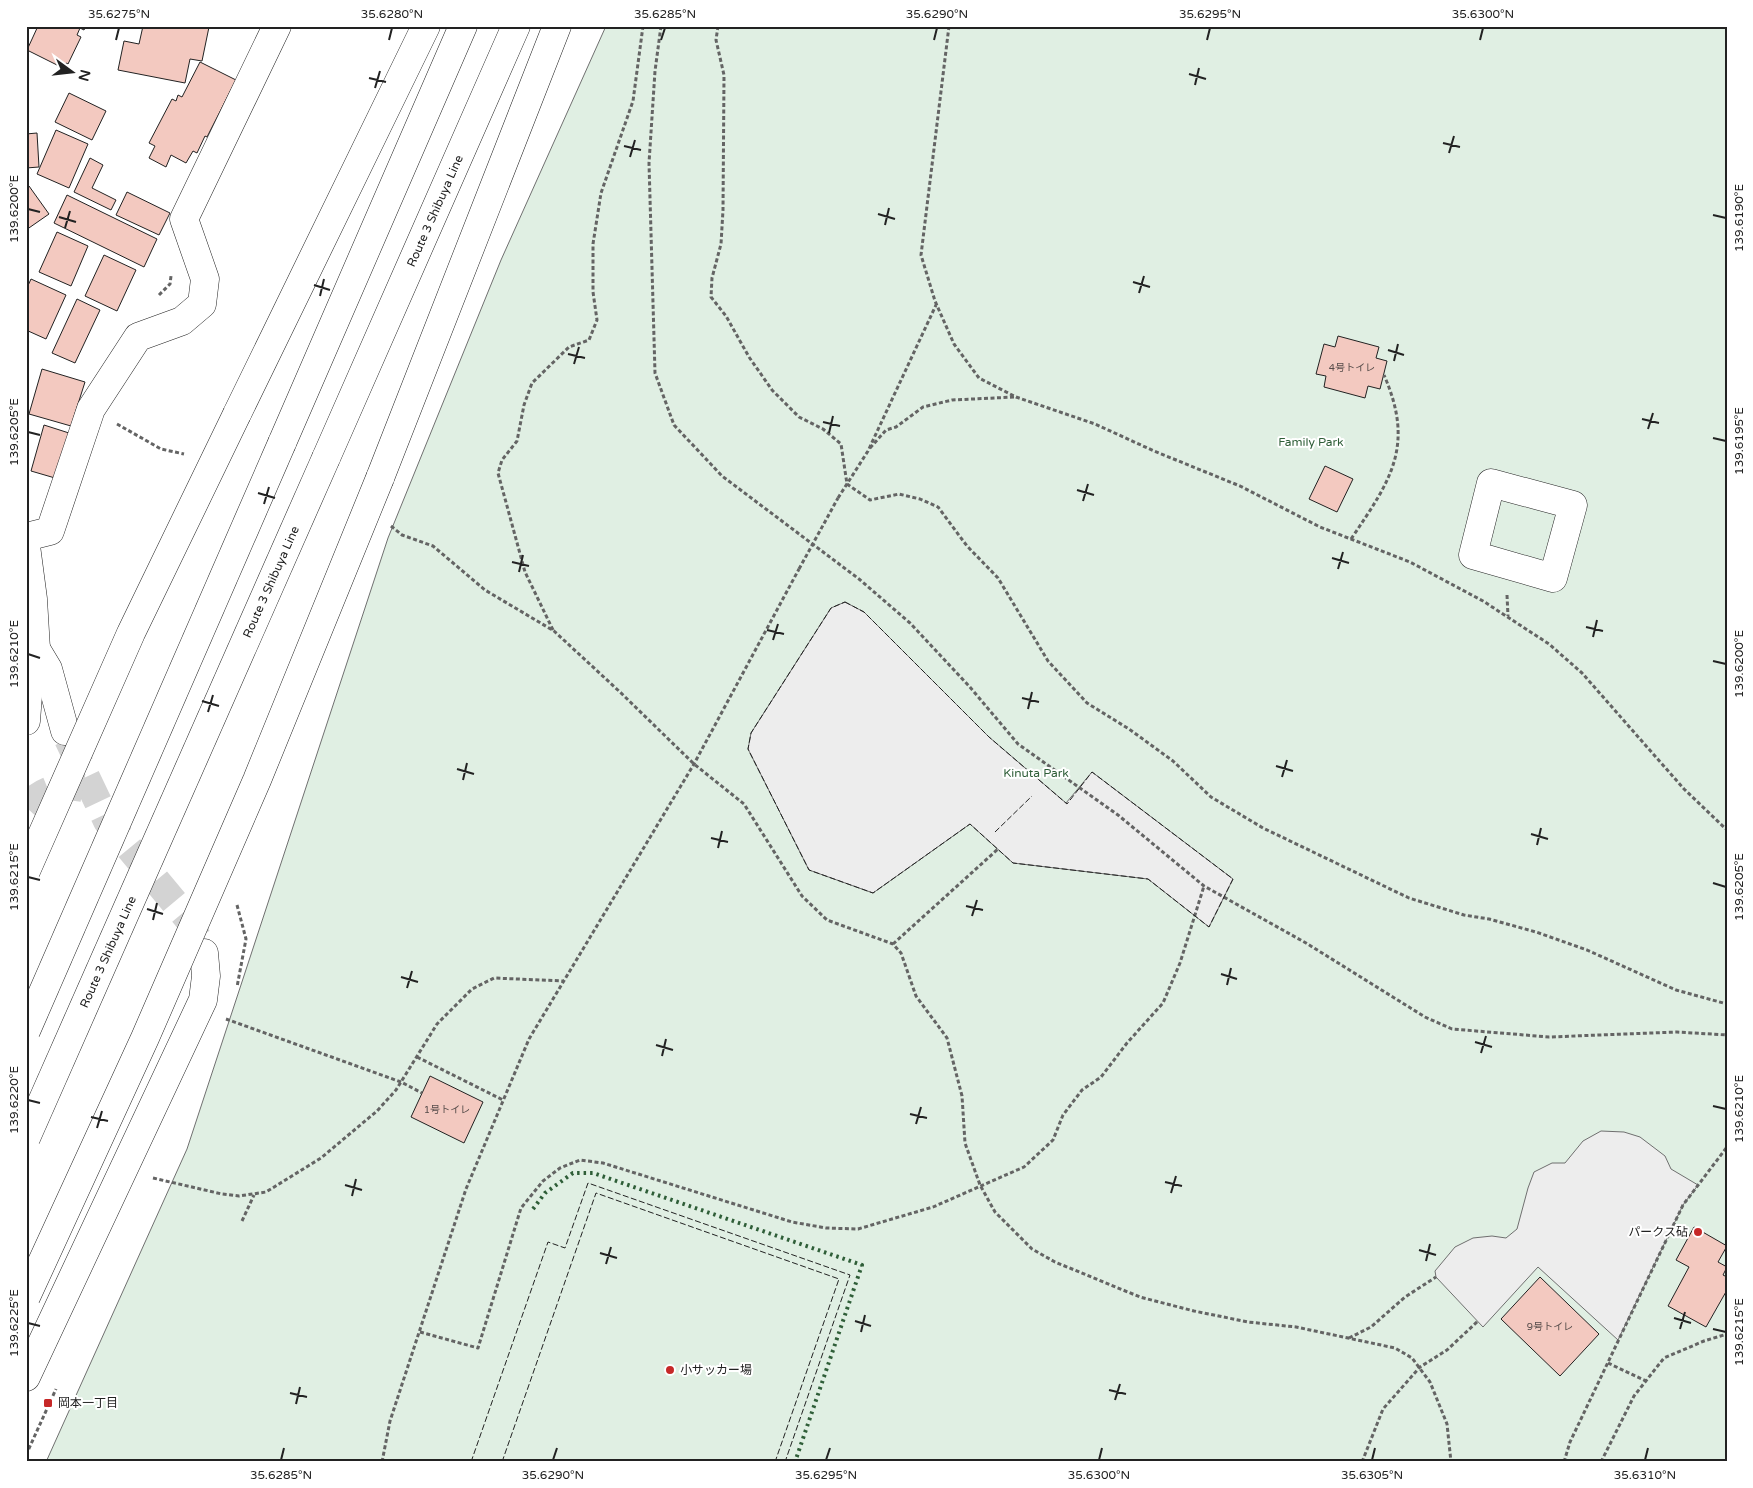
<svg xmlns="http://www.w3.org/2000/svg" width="1753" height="1488" font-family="'Varela Round','Noto Sans JP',sans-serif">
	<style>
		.green { fill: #e0efe3; stroke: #6f6f6f }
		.parking { fill: #ededed; stroke: #6f6f6f }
		.building { fill: #f3c9c0; stroke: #222 }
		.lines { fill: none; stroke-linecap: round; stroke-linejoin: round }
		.minor-tunnel { stroke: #d3d3d3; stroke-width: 28; stroke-dasharray: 28 14; stroke-linecap: butt }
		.minor-casing { stroke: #222; stroke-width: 29 }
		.highway-casing { stroke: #222; stroke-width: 29 }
		.path { stroke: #646464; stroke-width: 3; stroke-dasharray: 4 2.5; stroke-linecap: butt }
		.minor { stroke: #fff; stroke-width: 28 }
		.highway { stroke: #fff; stroke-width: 28 }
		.highway-bridge-casing { stroke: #222; stroke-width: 29; stroke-linecap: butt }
		.path-bridge { stroke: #646464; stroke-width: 3; stroke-dasharray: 4 2.5; stroke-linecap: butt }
		.highway-bridge { stroke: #fff; stroke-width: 28 }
		.hedge { stroke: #2f5e38; stroke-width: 4; stroke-dasharray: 2.5 4; stroke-linecap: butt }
		.fence { stroke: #222; stroke-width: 1; stroke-dasharray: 6 2.5; stroke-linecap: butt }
		.ticks { fill: none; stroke: #222; stroke-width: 2 }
		.poi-dot { fill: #c62828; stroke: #fff; stroke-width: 2 }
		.labels { text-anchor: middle; stroke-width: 4; stroke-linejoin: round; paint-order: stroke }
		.number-label { font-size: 10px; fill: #564c4a }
		.street-label { font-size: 12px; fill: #222; stroke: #fff }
		.park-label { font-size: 12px; fill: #2f5e38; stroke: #fff }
		.poi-label { font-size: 12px; fill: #222; stroke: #fff; text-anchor: start }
		.neatline { fill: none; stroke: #222; stroke-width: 2 }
		.ticks-label { font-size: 12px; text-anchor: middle; fill: #222 }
	</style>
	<rect width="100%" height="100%" fill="#fff"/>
	<path class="green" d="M606,26H1727V1462H46L187,1149L388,538L501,260Z"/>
	<g class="parking">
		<path d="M845,602L864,612L989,737L1066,803L1092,772L1233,879L1209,927L1148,879L1013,863L970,824L873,893L809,870L748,749L751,733L831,608Z"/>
		<path d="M1601,1131L1624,1132L1640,1137L1665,1156L1671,1169L1698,1185L1683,1205L1618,1340L1538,1267L1483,1327L1436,1277L1435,1271L1455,1247L1473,1238L1492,1236L1506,1238L1517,1229L1528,1188L1534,1172L1552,1163H1565L1583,1141Z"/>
	</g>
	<g class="building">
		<path d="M38,26H86L84,30L80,28L77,35L81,37L68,64L66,63L63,68L27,50Z"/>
		<path d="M143,26H212L209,27L202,61L190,59L185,83L118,70L124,41L139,44Z"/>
		<path d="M200,62L236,80L207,137L205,136L197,153L193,151L186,163L171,155L166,167L149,158L155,146L149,143L172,99L176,101L178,95L182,97Z"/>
		<path d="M69,93L106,111L92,140L55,122Z"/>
		<path d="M56,130L88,144L69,188L37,174Z"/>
		<path d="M37,133L39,167L26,168V134Z"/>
		<path d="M90,158L103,165L92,188L116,200L111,210L74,192Z"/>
		<path d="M29,186L49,214L26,230V188Z"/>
		<path d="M127,192L170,213L159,235L116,215Z"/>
		<path d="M67,195L157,239L144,267L54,223Z"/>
		<path d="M57,232L88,246L71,286L39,272Z"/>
		<path d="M104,255L136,270L117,311L85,296Z"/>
		<path d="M31,279L66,295L46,339L26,330V290Z"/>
		<path d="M77,299L100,310L75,363L52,353Z"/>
		<path d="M1338,336L1379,347L1376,358L1387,361L1380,389L1368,386L1365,398L1324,387L1326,376L1316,374L1324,344L1335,347Z"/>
		<path d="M42,369L85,382L71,426L29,414Z"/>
		<path d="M44,425L69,433L55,478L31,471Z"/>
		<path d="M1325,466L1353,479L1337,512L1309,499Z"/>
		<path d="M430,1076L483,1102L464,1143L411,1117Z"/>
		<path d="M1694,1227L1727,1246L1718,1262L1727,1267L1723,1275L1727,1277V1290L1706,1327L1668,1306L1689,1267L1676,1260Z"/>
		<path d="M1540,1277L1599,1334L1560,1376L1501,1319Z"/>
	</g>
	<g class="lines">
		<g class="minor-tunnel">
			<path d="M68,739L107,821L189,920L202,948"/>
			<path d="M26,807C42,790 60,784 83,788"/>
		</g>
		<defs>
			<g id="minor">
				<path d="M1491,483L1573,505L1553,578L1473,555Z"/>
				<path d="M26,537L50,531L91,409L138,337L182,321L202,304L205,279L184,219L277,26"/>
				<path d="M26,546L33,599L36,649L30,669L26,721"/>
				<path d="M36,649L48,669L65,731"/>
				<path d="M26,1377L203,1000L206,976L204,953"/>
			</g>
			<g id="highway">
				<path d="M237,414L426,26"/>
				<path d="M282,443L463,26"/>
				<path d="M326,458L516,26"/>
				<path d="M380,478L557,26"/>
			</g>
		</defs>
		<use href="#minor" class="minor-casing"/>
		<use href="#highway" class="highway-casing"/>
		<g class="path">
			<path d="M661,26L655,71L649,163L655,373L674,425L722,476L859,579L910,623L969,686L1018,744L1118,815L1204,886L1306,943L1425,1017L1452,1029L1549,1037L1677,1032L1727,1035"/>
			<path d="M718,26L716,40L724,75L723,210L721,244L712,278L711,297L726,316L749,357L772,390L799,417L823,429L841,444L847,484L870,500L899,494L920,499L938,507L967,546L998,578L1048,661L1087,703L1129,729L1173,761L1211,797L1263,828L1409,898L1464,915L1489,919L1536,932L1587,950L1676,990L1727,1004"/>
			<path d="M949,26L921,255L935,301L954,344L979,378L1016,397L1095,424L1154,451L1240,486L1320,527L1410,562L1483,601L1549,644L1582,673L1684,789L1727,830"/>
			<path d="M159,295L170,284L171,276"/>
			<path d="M117,424L161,449L184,454"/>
			<path d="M870,448L886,430L896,427L923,407L952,400L1015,397"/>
			<path d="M838,498L868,451L936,305"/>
			<path d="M391,526L402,535L433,546L485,590L554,631L620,692L694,764L744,804L802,896L827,920L893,944L901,953L916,996L947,1038L962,1096L965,1143L980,1185L995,1212L1032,1249L1055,1262L1140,1297L1194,1311L1248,1322L1296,1327L1395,1348L1412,1358L1430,1382L1447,1424L1451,1462"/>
			<path d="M1351,539C1391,480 1415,446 1384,375"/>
			<path d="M1507,595L1508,616"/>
			<path d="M553,630L525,572L498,473L502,460L517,441L524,405L532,383L569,347L589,340L597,320L593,292V244L601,193L633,101L643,26"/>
			<path d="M237,905L246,939L237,987"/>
			<path d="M893,944L998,849"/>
			<path d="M226,1019L401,1082L422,1093"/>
			<path d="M417,1057L503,1100"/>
			<path d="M153,1178L222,1194L239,1196L266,1192L321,1158L377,1111L396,1090L437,1024L472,989L494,978L564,981"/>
			<path d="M242,1221L254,1195"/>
			<path d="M420,1332L478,1348L521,1208L543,1181L560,1168L580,1160L603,1163L792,1222L826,1228L858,1229L933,1207L1024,1167L1053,1140L1063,1115L1082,1090L1101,1077L1127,1043L1163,1003L1180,963L1204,886"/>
			<path d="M1349,1338L1371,1327L1405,1297L1436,1277"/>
			<path d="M1608,1363L1646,1381"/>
			<path d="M26,1455L56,1389"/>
			<path d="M382,1462L390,1421L466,1189L529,1039L694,764L799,569"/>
			<path d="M1362,1462L1383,1409L1420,1367L1447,1350L1478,1321"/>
			<path d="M1564,1462L1570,1442L1683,1205L1727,1147"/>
			<path d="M1601,1462L1634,1396L1664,1358L1704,1341L1727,1334"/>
		</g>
		<use href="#minor" class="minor"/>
		<use href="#highway" class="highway"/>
		<defs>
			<g id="highway-bridge">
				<path d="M26,871L131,633L237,414"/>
				<path d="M26,1031L282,443"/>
				<path d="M26,1138L326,458"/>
				<path d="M26,1297L145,1038L257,780L380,478"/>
			</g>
		</defs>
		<use href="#highway-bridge" class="highway-bridge-casing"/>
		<path class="path-bridge" d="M799,569L838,498"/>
		<use href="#highway-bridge" class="highway-bridge"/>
		<path class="hedge" d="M533,1209L545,1193L573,1173H593L862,1265L795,1462"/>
		<g class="fence">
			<path d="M845,602L864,612L989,737L1067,804L1092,772L1233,879L1209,927L1148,879L1013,863L970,824L873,893L809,870L748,749L751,733L831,608Z"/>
			<path d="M995,832L1032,796"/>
			<path d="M471,1462L548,1242L565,1248L588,1183L850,1275L785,1462"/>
			<path d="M502,1462L596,1193L839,1279L775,1462"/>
		</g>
	</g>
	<path class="ticks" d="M116,40L119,28M389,40L392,28M661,40L665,28M934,40L937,28M1207,40L1210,28M1480,40L1483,28M1189,74L1206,79M369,78L386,82M1195,85L1199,68M375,88L380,71M1443,143L1460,147M624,146L641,150M1449,153L1454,136M630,157L635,140M28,209L40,212M878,214L895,219M1713,215L1726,218M59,217L76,222M885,225L889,208M65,228L70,211M1133,282L1150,287M314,285L330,290M1139,293L1144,276M320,296L324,279M1388,350L1404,355M568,354L585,358M1394,361L1398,344M574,364L579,347M1642,419L1659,423M823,422L840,426M1648,429L1653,413M28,432L40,435M829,433L833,416M1713,438L1726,441M1077,490L1094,495M258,493L275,498M1083,501L1088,484M264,504L269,487M1332,558L1349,563M512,562L529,566M1338,569L1343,552M519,572L523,555M1586,627L1603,631M767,630L784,634M1593,637L1597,620M773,640L778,624M28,654L40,658M1713,661L1726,664M1022,698L1039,702M202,701L219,706M1028,709L1032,692M208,712L213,695M1276,766L1293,771M457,769L474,774M1282,777L1287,760M463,780L467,763M1531,834L1548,839M711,838L728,842M1537,845L1541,828M718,848L722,831M28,877L40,880M1713,883L1726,887M966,906L983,910M147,909L163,914M972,916L977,900M153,920L157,903M1221,974L1237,979M401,977L418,982M1227,985L1231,968M407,988L412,971M1475,1042L1492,1047M656,1045L673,1050M1481,1053L1486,1036M662,1056L666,1039M28,1100L40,1103M1713,1106L1726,1109M910,1114L927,1118M91,1117L108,1121M916,1124L921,1107M97,1128L102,1111M1165,1182L1182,1186M345,1185L362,1190M1171,1193L1176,1176M352,1196L356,1179M1419,1250L1436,1255M600,1253L617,1258M1426,1261L1430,1244M606,1264L611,1247M1674,1318L1691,1323M855,1321L871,1326M28,1323L40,1326M1680,1329L1685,1312M1713,1329L1726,1332M861,1332L865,1315M1109,1390L1126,1394M290,1393L307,1397M1115,1400L1120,1384M296,1404L300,1387M281,1460L284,1448M553,1460L557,1448M826,1460L830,1448M1099,1460L1102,1448M1372,1460L1375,1448M1645,1460L1648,1448"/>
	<g class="poi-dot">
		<circle cx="1698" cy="1232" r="5"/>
		<circle cx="670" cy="1370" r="5"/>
		<rect x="43" y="1398" width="10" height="10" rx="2.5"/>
	</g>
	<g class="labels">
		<g class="number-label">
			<text x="1352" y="371">4号トイレ</text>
			<text x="447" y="1113">1号トイレ</text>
			<text x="1550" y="1330">9号トイレ</text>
		</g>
		<g class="street-label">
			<text transform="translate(435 211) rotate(-66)" y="4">Route 3 Shibuya Line</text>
			<text transform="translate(271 582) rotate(-66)" y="4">Route 3 Shibuya Line</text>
			<text transform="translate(108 952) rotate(-66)" y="4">Route 3 Shibuya Line</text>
		</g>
		<g class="park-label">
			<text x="1311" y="446">Family Park</text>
			<text x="1036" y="777">Kinuta Park</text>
		</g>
		<g class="poi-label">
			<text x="1688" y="1236" text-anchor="end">パークス砧</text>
			<text x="680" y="1374">小サッカー場</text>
			<text x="58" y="1407">岡本一丁目</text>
		</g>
	</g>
	<rect width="1753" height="1488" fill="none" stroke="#ffffff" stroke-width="55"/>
	<g transform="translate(72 72) rotate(105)" stroke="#ffffff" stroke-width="4" paint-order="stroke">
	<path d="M0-4L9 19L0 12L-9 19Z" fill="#222222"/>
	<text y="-8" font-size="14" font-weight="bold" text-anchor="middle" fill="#222222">N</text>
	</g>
	<rect x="28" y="28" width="1698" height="1432" class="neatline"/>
	<g class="ticks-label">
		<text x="119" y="18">35.6275°N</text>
		<text x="392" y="18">35.6280°N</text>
		<text x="665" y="18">35.6285°N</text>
		<text x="937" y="18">35.6290°N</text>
		<text x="1210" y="18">35.6295°N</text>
		<text x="1483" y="18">35.6300°N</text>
		<text transform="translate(14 209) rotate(-90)" y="4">139.6200°E</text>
		<text transform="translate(1739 218) rotate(-90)" y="4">139.6190°E</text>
		<text transform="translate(14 432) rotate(-90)" y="4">139.6205°E</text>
		<text transform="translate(1739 441) rotate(-90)" y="4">139.6195°E</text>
		<text transform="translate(14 654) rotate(-90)" y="4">139.6210°E</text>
		<text transform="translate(1739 664) rotate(-90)" y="4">139.6200°E</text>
		<text transform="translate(14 877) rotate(-90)" y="4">139.6215°E</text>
		<text transform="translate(1739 887) rotate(-90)" y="4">139.6205°E</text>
		<text transform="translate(14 1100) rotate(-90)" y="4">139.6220°E</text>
		<text transform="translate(1739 1109) rotate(-90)" y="4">139.6210°E</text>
		<text transform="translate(14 1323) rotate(-90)" y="4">139.6225°E</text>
		<text transform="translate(1739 1332) rotate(-90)" y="4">139.6215°E</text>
		<text x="281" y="1479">35.6285°N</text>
		<text x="553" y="1479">35.6290°N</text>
		<text x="826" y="1479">35.6295°N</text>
		<text x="1099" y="1479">35.6300°N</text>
		<text x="1372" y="1479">35.6305°N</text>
		<text x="1645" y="1479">35.6310°N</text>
	</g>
</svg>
